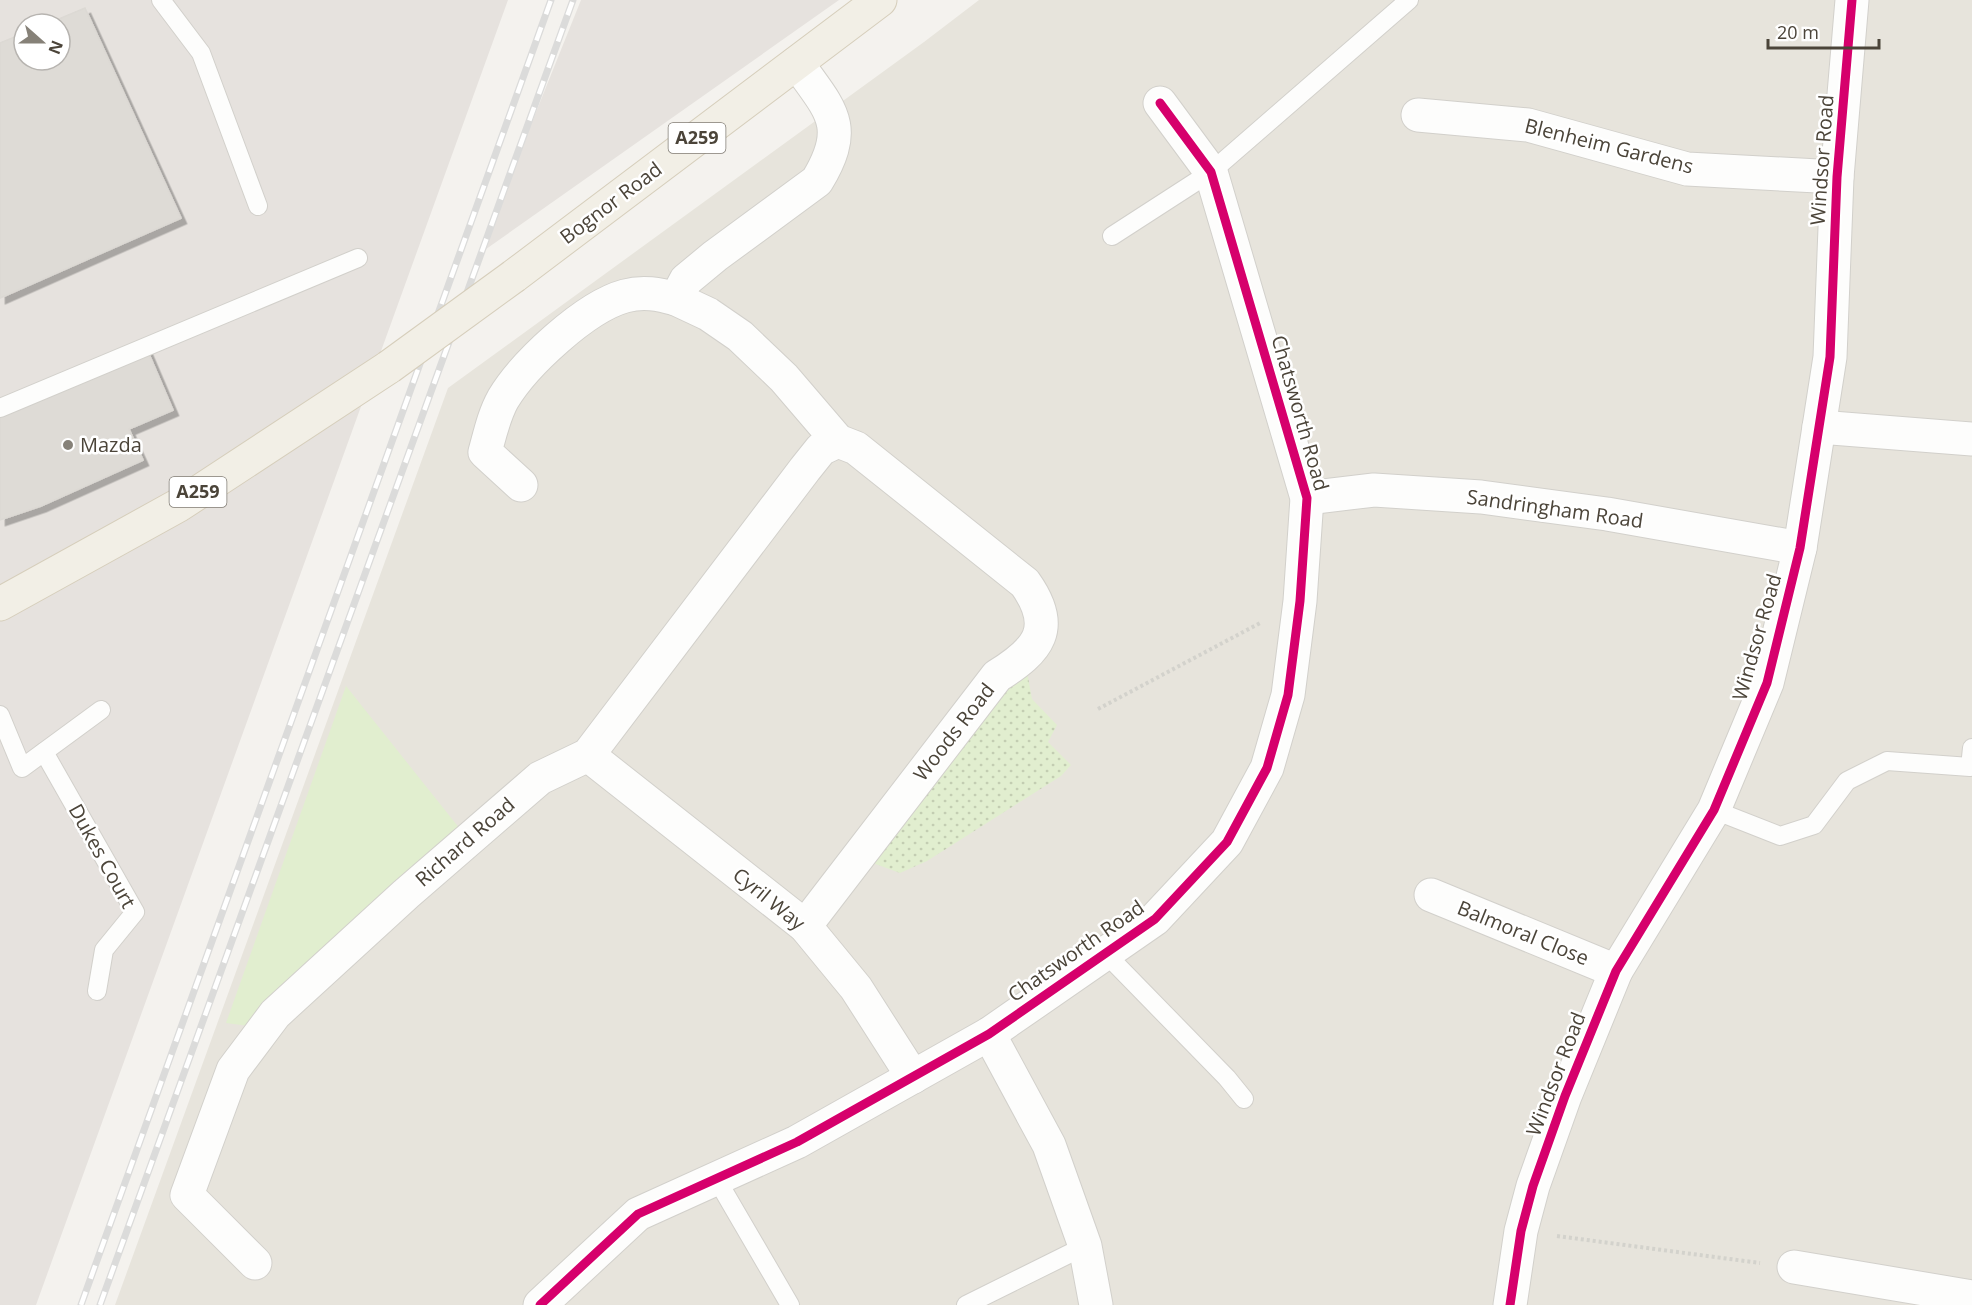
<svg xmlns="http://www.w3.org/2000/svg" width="1972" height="1305" font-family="'Open Sans',sans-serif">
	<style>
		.residential { fill: #e7e4dc }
		.industrial { fill: #e6e2de; fill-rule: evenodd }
		.green { fill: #e1eecf }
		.garden { fill: url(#garden-dots) }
		.building { fill: #dedbd6; stroke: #dcd9d4; stroke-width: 1.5; filter: url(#shadow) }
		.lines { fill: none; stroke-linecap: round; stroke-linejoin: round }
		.service-casing { stroke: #d2d0cb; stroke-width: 20 }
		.minor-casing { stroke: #d2d0cb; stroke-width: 35 }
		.primary-casing { stroke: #d6cebb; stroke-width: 35 }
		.path { stroke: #d3d2cc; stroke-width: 4; stroke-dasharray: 3 3; stroke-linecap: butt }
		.service { stroke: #fdfdfc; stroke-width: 18 }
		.minor { stroke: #fdfdfc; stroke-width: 33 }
		.primary { stroke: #f2efe6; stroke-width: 33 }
		.rail-casing { stroke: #dbdbda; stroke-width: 7 }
		.rail { stroke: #fff; stroke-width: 4.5; stroke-dasharray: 14; stroke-linecap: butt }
		.primary-bridge-casing { stroke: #d6cebb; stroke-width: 35; stroke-linecap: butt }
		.primary-bridge { stroke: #f2efe6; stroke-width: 33 }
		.cycleway-casing { stroke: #fff; stroke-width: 13 }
		.cycleway { stroke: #d6006c; stroke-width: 9 }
		.poi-dot { fill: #868178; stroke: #fff; stroke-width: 2 }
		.labels { text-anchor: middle; stroke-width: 5; stroke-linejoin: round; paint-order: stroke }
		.shield { fill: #fff; stroke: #817c74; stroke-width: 1.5 }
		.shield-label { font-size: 18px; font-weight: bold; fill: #4b4439 }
		.street-label { font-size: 20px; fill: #4b4439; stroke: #fff }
		.poi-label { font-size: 20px; fill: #4b4439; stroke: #fff; text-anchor: start }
	</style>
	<defs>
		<pattern id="garden-dots" width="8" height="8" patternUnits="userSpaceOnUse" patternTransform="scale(1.5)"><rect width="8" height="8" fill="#e1eecf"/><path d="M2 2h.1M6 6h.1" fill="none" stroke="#c3cdb2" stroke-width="1.8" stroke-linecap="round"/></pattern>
		<filter id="shadow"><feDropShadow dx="5.5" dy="5.5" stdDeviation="0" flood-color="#0004"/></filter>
	</defs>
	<rect width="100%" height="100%" fill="#f4f2ee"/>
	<path class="residential" d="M979,0H1972V1305H115L448,388L924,42Z"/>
	<g class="industrial">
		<path d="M0,0H508L36,1305H0ZM24,24H60V60H24Z"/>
		<path d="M581,0H839L479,254Z"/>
	</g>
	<path class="green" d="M346,686L460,829L249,1026L226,1023Z"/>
	<path class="garden" d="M1027,672L1032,699L1057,725L1048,742L1071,765L1061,776L927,861L900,873L870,862L1003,689Z"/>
	<g class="building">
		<path d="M85,8L181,218L0,298V43L24,33V60H60V24H47Z"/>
		<path d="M146,347L173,410L129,429L143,460L41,506L0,520V415Z"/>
	</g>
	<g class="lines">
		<defs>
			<g id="service">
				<path d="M161,0L201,53L258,206"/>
				<path d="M1112,236L1211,172L1409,0"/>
				<path d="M0,408L358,258"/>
				<path d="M0,715L22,768L101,710"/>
				<path d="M44,752L135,912L104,950L97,991"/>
				<path d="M1714,810L1780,836L1814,825L1847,781L1887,761L1970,767L1972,748"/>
				<path d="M1105,953L1227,1078L1244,1099"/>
				<path d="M716,1178L790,1305"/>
				<path d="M966,1305L1085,1246"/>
			</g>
			<g id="minor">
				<path d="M797,63C830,110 851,125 817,181L715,256L686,280L676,299L708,314L740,336L784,378L838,441L856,448L1025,583C1057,628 1039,650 997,676L805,926"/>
				<path d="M1418,115L1528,125L1687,169L1837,177"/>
				<path d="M1819,427L1972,439"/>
				<path d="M521,485L485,452C490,434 494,415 503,399C524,364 585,307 625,296C643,291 659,294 676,299"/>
				<path d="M1307,498L1374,490L1481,497L1607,514L1800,548"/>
				<path d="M588,755L805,926L856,988L913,1077"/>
				<path d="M1431,895L1616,971"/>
				<path d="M989,1034L1049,1145L1085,1246L1096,1305"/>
				<path d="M255,1263L187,1195L233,1070L275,1014L406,894L540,778L588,755L805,469L821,449L838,441"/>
				<path d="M1794,1267L1972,1297"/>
				<path d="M540,1305L638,1214L797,1142L989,1034L1155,919L1227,842L1267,768L1288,695L1300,601L1307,498L1211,172L1160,103"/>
				<path d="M1510,1305L1521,1231L1533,1186L1565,1096L1616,971L1714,810L1767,683L1800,548L1830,357L1837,177L1852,0"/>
			</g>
			<g id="primary">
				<path d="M514,276L880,0"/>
				<path d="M0,604L179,505L389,367"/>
			</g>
		</defs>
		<use href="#service" class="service-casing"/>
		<use href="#minor" class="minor-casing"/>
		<use href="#primary" class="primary-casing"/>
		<g class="path">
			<path d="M1098,709L1262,622"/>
			<path d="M1557,1236L1760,1263"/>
		</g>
		<use href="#service" class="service"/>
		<use href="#minor" class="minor"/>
		<use href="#primary" class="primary"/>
		<defs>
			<g id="rail">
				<path d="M81,1305L551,0"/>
				<path d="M100,1305L573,0"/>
			</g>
		</defs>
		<use href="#rail" class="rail-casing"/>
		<use href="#rail" class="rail"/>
		<defs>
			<path id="primary-bridge" d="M389,367L514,276"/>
		</defs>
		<use href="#primary-bridge" class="primary-bridge-casing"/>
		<use href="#primary-bridge" class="primary-bridge"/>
		<defs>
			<g id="cycleway">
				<path d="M540,1305L638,1214L797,1142L989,1034L1155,919L1227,842L1267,768L1288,695L1300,601L1307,498L1211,172L1160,103"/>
				<path d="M1510,1305L1521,1231L1533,1186L1565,1096L1616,971L1714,810L1767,683L1800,548L1830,357L1837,177L1852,0"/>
			</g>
		</defs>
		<use href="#cycleway" class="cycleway-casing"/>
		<use href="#cycleway" class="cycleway"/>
	</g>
	<circle class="poi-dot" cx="68" cy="445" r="6"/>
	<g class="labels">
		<g class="shield">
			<rect x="668.5" y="123" width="57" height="30" rx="4.5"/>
			<rect x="169.5" y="477" width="57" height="30" rx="4.5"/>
		</g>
		<g class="shield-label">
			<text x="697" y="144">A259</text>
			<text x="198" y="498">A259</text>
		</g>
		<g class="street-label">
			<text transform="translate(1609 146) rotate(14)" y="7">Blenheim Gardens</text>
			<text transform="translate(1822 160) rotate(-86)" y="7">Windsor Road</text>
			<text transform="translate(611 203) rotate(-37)" y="7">Bognor Road</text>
			<text transform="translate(1300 413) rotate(74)" y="7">Chatsworth Road</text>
			<text transform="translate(1555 509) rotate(8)" y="7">Sandringham Road</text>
			<text transform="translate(1757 637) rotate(-74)" y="7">Windsor Road</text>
			<text transform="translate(954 732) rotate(-52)" y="7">Woods Road</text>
			<text transform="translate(465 842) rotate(-41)" y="7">Richard Road</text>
			<text transform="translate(102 856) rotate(61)" y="7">Dukes Court</text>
			<text transform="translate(769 899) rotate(39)" y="7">Cyril Way</text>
			<text transform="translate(1523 933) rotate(22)" y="7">Balmoral Close</text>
			<text transform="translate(1076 951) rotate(-35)" y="7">Chatsworth Road</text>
			<text transform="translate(1556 1074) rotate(-69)" y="7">Windsor Road</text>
		</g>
		<g class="poi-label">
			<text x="80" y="452">Mazda</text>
		</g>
	</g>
	<g transform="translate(42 42) rotate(111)"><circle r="28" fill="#ffffff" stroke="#b7b4b0" stroke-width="1.5"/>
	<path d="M0-4.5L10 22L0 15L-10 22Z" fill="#868178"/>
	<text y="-9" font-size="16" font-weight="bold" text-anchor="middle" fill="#4b4439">N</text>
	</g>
	<path d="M1768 39v9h111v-9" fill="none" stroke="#4b4439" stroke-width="3"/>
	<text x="1777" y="39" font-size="18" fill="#4b4439" stroke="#ffffff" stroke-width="4.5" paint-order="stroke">20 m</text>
</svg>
